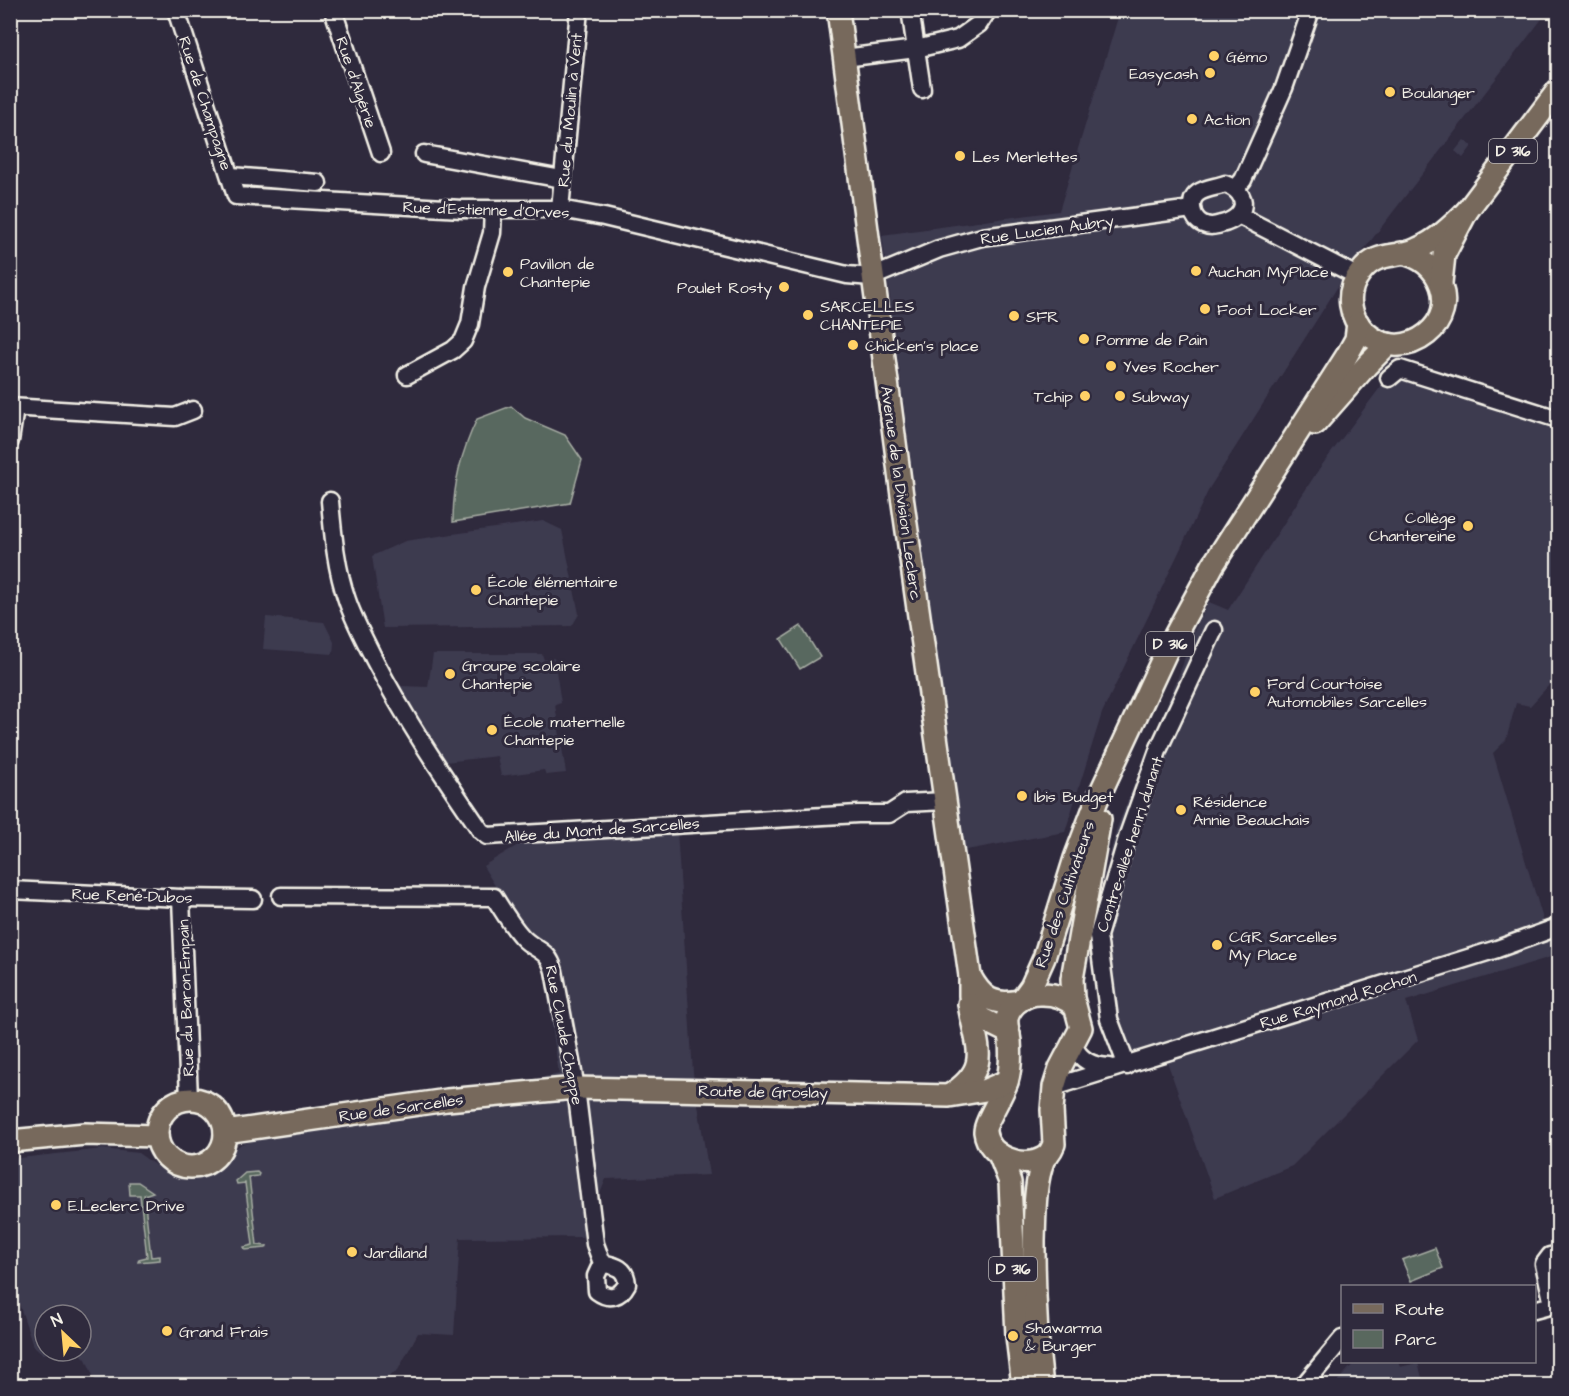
<svg xmlns="http://www.w3.org/2000/svg" width="1569" height="1396" font-family="'Architects Daughter',sans-serif">
	<style>
		.built { fill: #3e3b50 }
		.green { fill: #59685e; stroke: #a6aca3; stroke-width: 1.5 }
		.lines { fill: none; stroke-linecap: round; stroke-linejoin: round }
		.minor-casing { stroke: #f4f1e8; stroke-width: 21 }
		.major-casing { stroke: #f4f1e8; stroke-width: 26 }
		.minor { stroke: #2f2a3d; stroke-width: 16 }
		.major { stroke: #77695c; stroke-width: 21 }
		.poi-dot { fill: #ffd166; stroke: #2f2a3d; stroke-width: 2 }
		.labels { text-anchor: middle; stroke-width: 6; stroke-linejoin: round; paint-order: stroke }
		.shield { fill: #2f2a3d; stroke: #b9b5b5; stroke-width: 1.5 }
		.shield-label { font-size: 15px; font-weight: bold; fill: #f4f1e8 }
		.poi-label { font-size: 16px; fill: #f4f1e8; stroke: #2f2a3d; text-anchor: start }
		.street-label { font-size: 16px; fill: #f4f1e8; stroke: #2f2a3d }
	</style>
	<rect width="100%" height="100%" fill="#2f2a3d"/>
	<filter id="ink" filterUnits="userSpaceOnUse"><feTurbulence type="fractalNoise" baseFrequency=".0167" numOctaves="2"/><feDisplacementMap in="SourceGraphic" scale="12" xChannelSelector="R" yChannelSelector="G"/><feConvolveMatrix kernelMatrix="1 2 1 2 8 2 1 2 1" color-interpolation-filters="sRGB"/></filter>
	<g filter="url(#ink)">
		<g class="built">
			<path d="M1120,11H1548L1349,269L1210,487L1102,713L1065,832L961,851L882,235L1059,211Z"/>
			<path d="M1464,140L1472,146L1463,158L1455,151Z"/>
			<path d="M1391,373L1558,425V675L1530,706L1516,703L1506,740L1493,753L1554,956L1406,1001L1418,1040L1292,1166L1215,1198L1162,1047L1141,1053L1113,1057L1106,1035L1092,930L1116,830L1183,664L1189,641L1209,602L1228,610L1319,469Z"/>
			<path d="M543,521L562,530L579,614L572,626L383,628L372,556L405,541Z"/>
			<path d="M266,617L324,622L334,642L333,654L263,649Z"/>
			<path d="M433,654H542L544,660L554,658L561,703L555,705L566,773L546,775L544,770L501,776L497,756L445,762L399,692L400,686L428,687Z"/>
			<path d="M677,831L693,1073L709,1175L606,1179L582,1237L460,1238L454,1335L418,1333L398,1370L376,1385H97L86,1359L78,1351H81V1315H45V1351H60L43,1354L33,1345L11,1280L10,1159L103,1149L138,1153L169,1175L211,1172L241,1144L299,1130L559,1074L543,965L483,866L538,833Z"/>
			<path d="M1355,1362H1398L1400,1367L1418,1363L1424,1385H1334Z"/>
		</g>
		<g class="green">
			<path d="M511,406L525,418L565,435L582,460L570,503L453,522C453,484 461,453 477,419Z"/>
			<path d="M801,626L820,657L800,669L781,639Z"/>
			<path d="M257,1172L259,1174L258,1176L249,1177L257,1245L267,1246L266,1248L245,1250L244,1247L253,1245L245,1183L237,1184L236,1181L245,1173Z"/>
			<path d="M129,1182H138L153,1192L144,1195L151,1257L160,1256V1260L138,1262L139,1259L147,1257L140,1195H130Z"/>
			<path d="M1435,1248L1443,1268L1411,1281L1402,1260Z"/>
		</g>
		<g class="lines">
			<defs>
				<g id="minor">
					<path d="M176,10L236,196L462,209H560L604,217L847,275L872,277L939,249L982,237L1192,209"/>
					<path d="M333,10L381,153"/>
					<path d="M911,16L922,89"/>
					<path d="M844,58L916,49L958,39L979,24L988,10"/>
					<path d="M424,154L562,179"/>
					<path d="M231,176L318,183"/>
					<path d="M1225,184C1251,193 1248,218 1221,224C1214,226 1210,227 1203,224C1192,219 1187,201 1198,193C1205,188 1217,187 1225,184Z"/>
					<path d="M1236,188L1243,180L1284,88L1311,10"/>
					<path d="M560,209L579,10"/>
					<path d="M1240,216L1357,276"/>
					<path d="M407,375L453,350L463,341L470,324L476,287L492,233L493,210"/>
					<path d="M1389,378L1400,369L1558,419"/>
					<path d="M10,407L175,417L193,410"/>
					<path d="M10,441L15,408"/>
					<path d="M330,501C333,534 336,569 347,600C354,621 365,640 374,659C405,719 442,774 481,831L487,836L858,814H889L906,803L945,801"/>
					<path d="M10,890L181,898L253,899"/>
					<path d="M281,896L494,897C503,911 511,925 522,937C536,952 548,948 554,971L576,1088L595,1244L602,1263C616,1266 626,1268 627,1284C620,1297 609,1300 597,1291L596,1276L602,1263"/>
					<path d="M181,898L189,1099"/>
					<path d="M1073,1045C1081,1061 1092,1066 1110,1067"/>
					<path d="M1127,1066L1109,1019L1098,936L1128,835L1159,748L1214,630"/>
					<path d="M1054,1087L1497,949L1558,927"/>
					<path d="M1534,1310L1549,1306L1552,1300L1544,1264L1550,1256L1558,1255"/>
					<path d="M1303,1386L1342,1339"/>
				</g>
				<g id="major">
					<path d="M838,10L903,503L970,976V996L980,1018L1004,1030L1009,1034"/>
					<path d="M1401,253C1440,258 1460,308 1427,334C1383,369 1328,314 1360,273C1377,250 1395,259 1417,249C1436,241 1452,226 1467,211"/>
					<path d="M1441,283L1444,255L1467,211L1558,90"/>
					<path d="M1315,424L1367,365L1388,344"/>
					<path d="M970,976C982,998 993,1006 1019,1001"/>
					<path d="M1023,998L1031,987L1044,958L1075,858L1097,800L1166,652L1213,565L1346,357L1356,339L1358,323"/>
					<path d="M1075,1007C1066,997 1054,994 1042,994C1027,993 1011,1003 1007,1018C1006,1026 1009,1034 1010,1041C1011,1055 1011,1069 1007,1082C1003,1094 984,1124 985,1132C988,1156 1022,1170 1043,1158C1048,1156 1052,1149 1054,1144L1052,1110L1054,1087L1060,1068L1081,1028L1073,998L1072,979L1100,819"/>
					<path d="M950,1095C993,1067 976,1047 969,1004"/>
					<circle cx="191" cy="1133" r="34"/>
					<path d="M225,1132L447,1100L576,1088L949,1096L986,1090L1007,1081"/>
					<path d="M10,1141L85,1134L157,1136"/>
					<path d="M999,1154L1010,1182L1017,1336L1023,1386"/>
					<path d="M1042,1386C1036,1337 1034,1290 1034,1241C1035,1213 1034,1185 1044,1158"/>
				</g>
			</defs>
			<use href="#minor" class="minor-casing"/>
			<use href="#major" class="major-casing"/>
			<use href="#minor" class="minor"/>
			<use href="#major" class="major"/>
		</g>
	</g>
	<g class="poi-dot">
		<circle cx="1214" cy="56" r="6"/>
		<circle cx="1210" cy="73" r="6"/>
		<circle cx="1390" cy="92" r="6"/>
		<circle cx="1192" cy="119" r="6"/>
		<circle cx="960" cy="156" r="6"/>
		<circle cx="1196" cy="271" r="6"/>
		<circle cx="508" cy="272" r="6"/>
		<circle cx="784" cy="287" r="6"/>
		<circle cx="1205" cy="309" r="6"/>
		<circle cx="808" cy="315" r="6"/>
		<circle cx="1014" cy="316" r="6"/>
		<circle cx="1084" cy="339" r="6"/>
		<circle cx="853" cy="345" r="6"/>
		<circle cx="1111" cy="366" r="6"/>
		<circle cx="1085" cy="396" r="6"/>
		<circle cx="1120" cy="396" r="6"/>
		<circle cx="1468" cy="526" r="6"/>
		<circle cx="476" cy="590" r="6"/>
		<circle cx="450" cy="674" r="6"/>
		<circle cx="1255" cy="692" r="6"/>
		<circle cx="492" cy="730" r="6"/>
		<circle cx="1022" cy="796" r="6"/>
		<circle cx="1181" cy="810" r="6"/>
		<circle cx="1217" cy="945" r="6"/>
		<circle cx="56" cy="1205" r="6"/>
		<circle cx="352" cy="1252" r="6"/>
		<circle cx="167" cy="1331" r="6"/>
		<circle cx="1013" cy="1336" r="6"/>
	</g>
	<g class="labels">
		<g class="shield">
			<rect x="1489" y="139" width="48" height="24" rx="4.5"/>
			<rect x="1146" y="632" width="48" height="24" rx="4.5"/>
			<rect x="989" y="1257" width="48" height="24" rx="4.5"/>
		</g>
		<g class="shield-label">
			<text x="1513" y="156">D 316</text>
			<text x="1170" y="649">D 316</text>
			<text x="1013" y="1274">D 316</text>
		</g>
		<g class="poi-label">
			<text x="1226" y="62">Gémo</text>
			<text x="1198" y="79" text-anchor="end">Easycash</text>
			<text x="1402" y="98">Boulanger</text>
			<text x="1204" y="125">Action</text>
			<text x="972" y="162">Les Merlettes</text>
			<text x="520" y="269">Pavillon de<tspan x="520" dy="18">Chantepie</tspan></text>
			<text x="1208" y="277">Auchan MyPlace</text>
			<text x="772" y="293" text-anchor="end">Poulet Rosty</text>
			<text x="820" y="312">SARCELLES<tspan x="820" dy="18">CHANTEPIE</tspan></text>
			<text x="1217" y="315">Foot Locker</text>
			<text x="1026" y="322">SFR</text>
			<text x="1096" y="345">Pomme de Pain</text>
			<text x="865" y="351">Chicken's place</text>
			<text x="1123" y="372">Yves Rocher</text>
			<text x="1073" y="402" text-anchor="end">Tchip</text>
			<text x="1132" y="402">Subway</text>
			<text x="1456" y="523" text-anchor="end">Collège<tspan x="1456" dy="18">Chantereine</tspan></text>
			<text x="488" y="587">École élémentaire<tspan x="488" dy="18">Chantepie</tspan></text>
			<text x="462" y="671">Groupe scolaire<tspan x="462" dy="18">Chantepie</tspan></text>
			<text x="1267" y="689">Ford Courtoise<tspan x="1267" dy="18">Automobiles Sarcelles</tspan></text>
			<text x="504" y="727">École maternelle<tspan x="504" dy="18">Chantepie</tspan></text>
			<text x="1034" y="802">Ibis Budget</text>
			<text x="1193" y="807">Résidence<tspan x="1193" dy="18">Annie Beauchais</tspan></text>
			<text x="1229" y="942">CGR Sarcelles<tspan x="1229" dy="18">My Place</tspan></text>
			<text x="68" y="1211">E.Leclerc Drive</text>
			<text x="364" y="1258">Jardiland</text>
			<text x="1025" y="1333">Shawarma<tspan x="1025" dy="18">&amp; Burger</tspan></text>
			<text x="179" y="1337">Grand Frais</text>
		</g>
		<g class="street-label">
			<text transform="translate(357 82) rotate(71)" y="6">Rue d'Algérie</text>
			<text transform="translate(206 103) rotate(72)" y="6">Rue de Champagne</text>
			<text transform="translate(569 110) rotate(-85)" y="6">Rue du Moulin à Vent</text>
			<text transform="translate(486 209) rotate(2)" y="6">Rue d'Estienne d'Orves</text>
			<text transform="translate(1047 229) rotate(-8)" y="6">Rue Lucien Aubry</text>
			<text transform="translate(902 493) rotate(82)" y="6">Avenue de la Division Leclerc</text>
			<text transform="translate(602 829) rotate(-4)" y="6">Allée du Mont de Sarcelles</text>
			<text transform="translate(1129 844) rotate(-72)" y="6">Contre-allée henri dunant</text>
			<text transform="translate(1064 894) rotate(-71)" y="6">Rue des Cultivateurs</text>
			<text transform="translate(132 895) rotate(2)" y="6">Rue René-Dubos</text>
			<text transform="translate(185 998) rotate(-92)" y="6">Rue du Baron-Empain</text>
			<text transform="translate(1338 999) rotate(-17)" y="6">Rue Raymond Rochon</text>
			<text transform="translate(565 1035) rotate(79)" y="6">Rue Claude Chappe</text>
			<text transform="translate(763 1091) rotate(1)" y="6">Route de Groslay</text>
			<text transform="translate(401 1107) rotate(-8)" y="6">Rue de Sarcelles</text>
		</g>
	</g>
	<rect width="1569" height="1396" fill="none" stroke="#2f2a3d" stroke-width="36"/>
	<rect x="18" y="18" width="1533" height="1360" fill="none" stroke="#f4f1e8" stroke-width="2" filter="url(#ink)"/>
	<rect x="1341" y="1285" width="195" height="78" fill="#2f2a3d" stroke="#7e7a81" stroke-width="1.5"/>
	<rect x="1353" y="1304" width="30" height="9" fill="#77695c" stroke="#7e7a81" stroke-width="1.5"/>
	<text x="1395" y="1315" font-size="18" fill="#f4f1e8">Route</text>
	<rect x="1353" y="1330" width="30" height="18" fill="#59685e" stroke="#7e7a81" stroke-width="1.5"/>
	<text x="1395" y="1345" font-size="18" fill="#f4f1e8">Parc</text>
	<g transform="translate(63 1333) rotate(334)"><circle r="28" fill="#2f2a3d" stroke="#7e7a81" stroke-width="1.5"/>
	<path d="M0-4.5L10 22L0 15L-10 22Z" fill="#ffd166"/>
	<text y="-9" font-size="16" font-weight="bold" text-anchor="middle" fill="#f4f1e8">N</text>
	</g>
</svg>
